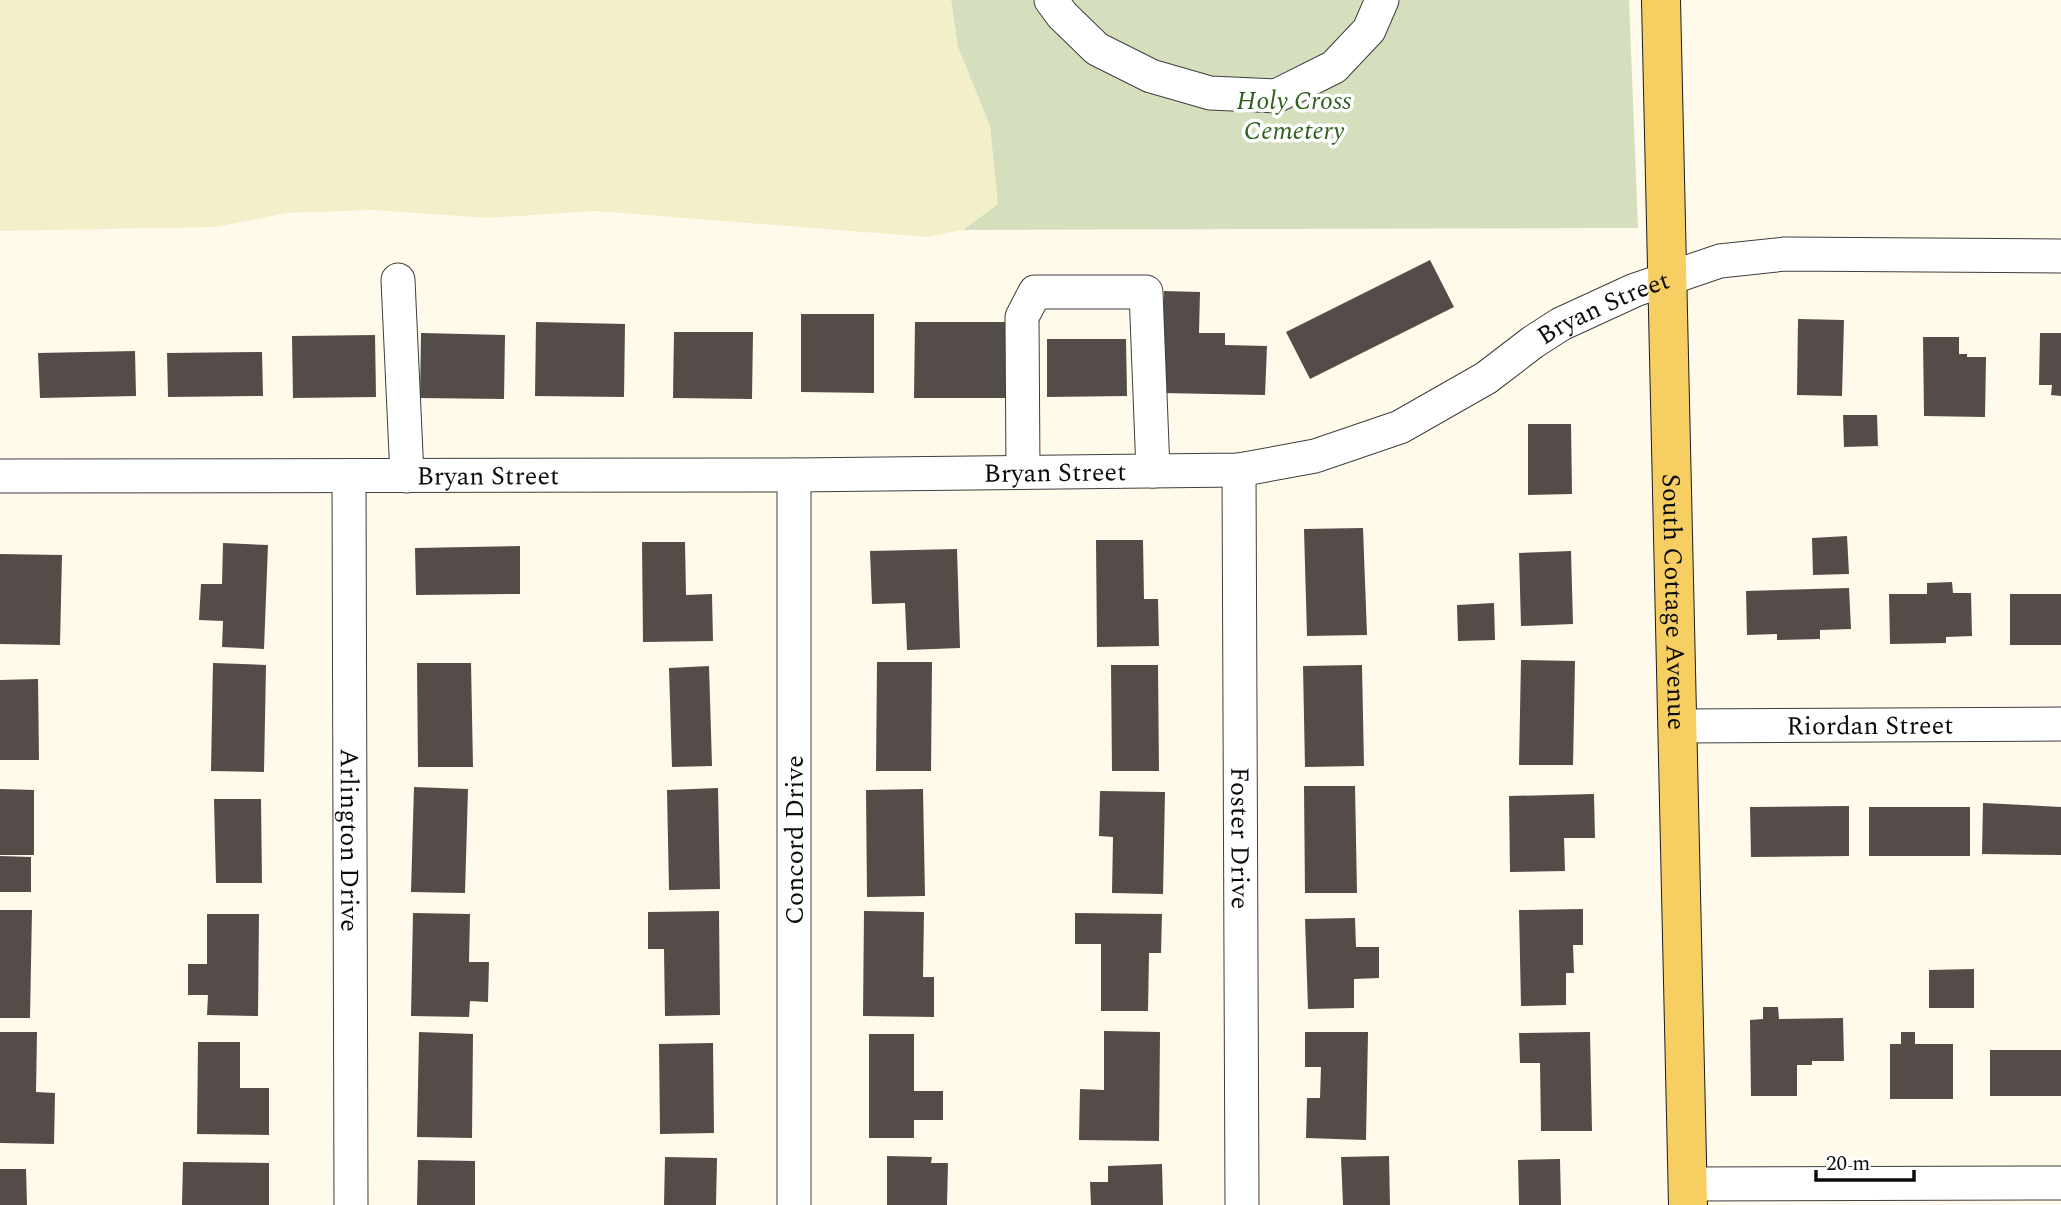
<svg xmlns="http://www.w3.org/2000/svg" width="2061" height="1205" font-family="Spectral,serif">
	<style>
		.farmland { fill: #f3efcb }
		.cemetery { fill: #d5dfbd }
		.building { fill: #544c48 }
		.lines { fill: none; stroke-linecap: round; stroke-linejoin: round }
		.minor-casing { stroke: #3e3e3e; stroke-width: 35 }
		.major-casing { stroke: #1c1c1c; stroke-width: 40 }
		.minor { stroke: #fff; stroke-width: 33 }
		.major { stroke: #f7ce62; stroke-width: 38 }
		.labels { text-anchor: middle; stroke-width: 7; stroke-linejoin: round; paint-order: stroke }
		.park-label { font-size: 26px; font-style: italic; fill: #2e611d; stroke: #fff }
		.street-label { font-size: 26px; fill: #0b0b0b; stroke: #fff }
	</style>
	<rect width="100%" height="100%" fill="#fffaea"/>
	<path class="farmland" d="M0,0H951L958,47L990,126L998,205L963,230L927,237L596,211L488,218L373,210L288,213L216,227L0,231Z"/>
	<path class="cemetery" d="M951,0H1629L1638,228L963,230L998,204L990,126L958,47Z"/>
	<g class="building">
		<path d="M1430,260L1454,307L1310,379L1286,332Z"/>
		<path d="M1164,291L1200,292L1199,333H1225V345L1267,346L1265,395L1161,393Z"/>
		<path d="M801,314H874V393L801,392Z"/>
		<path d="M1798,319L1844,320L1842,396L1797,395Z"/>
		<path d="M536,322L625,324L624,397L535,396Z"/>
		<path d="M915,322H1011V398H914Z"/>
		<path d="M674,332H753L752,399L673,398Z"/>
		<path d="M421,333L505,335L504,399L420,398Z"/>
		<path d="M2040,333H2061V396L2051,395L2052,385H2039Z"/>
		<path d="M375,335L376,397L293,398L292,336Z"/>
		<path d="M1923,337H1959V354H1967V357H1986L1985,417L1924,416Z"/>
		<path d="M1047,339H1126L1127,396L1047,397Z"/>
		<path d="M135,351L136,396L40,398L38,353Z"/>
		<path d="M262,352L263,396L168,397L167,353Z"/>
		<path d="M1843,415H1877L1878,446L1844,447Z"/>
		<path d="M1528,424H1571L1572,494L1528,495Z"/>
		<path d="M1363,528L1367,635L1307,636L1304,529Z"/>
		<path d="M1847,536L1849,574L1813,575L1812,538Z"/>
		<path d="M1096,540H1143L1144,599H1158L1159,646L1097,647Z"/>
		<path d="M642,542H685L686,595L712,594L713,641L643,642Z"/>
		<path d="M223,543L268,545L264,649L222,647L223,621L199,620L201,584H222Z"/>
		<path d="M520,546V594L416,595L415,548Z"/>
		<path d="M957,549L960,648L907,650L905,603L872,604L870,551Z"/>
		<path d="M1571,551L1573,624L1521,626L1519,553Z"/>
		<path d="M0,554L62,555L60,645L0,644Z"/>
		<path d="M1952,582L1953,593H1971L1972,636L1946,637V643L1890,644L1889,594H1927V583Z"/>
		<path d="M1849,588L1851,629L1820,630V639L1777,640V634L1747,635L1746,591Z"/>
		<rect x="2010" y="594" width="51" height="51"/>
		<path d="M1494,603L1495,640L1458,641L1457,605Z"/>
		<path d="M1521,660L1575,661L1573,765H1519Z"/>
		<path d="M877,662H932L931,771H876Z"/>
		<path d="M213,663L266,665L264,772L211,771Z"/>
		<path d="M417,663H471L473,767H418Z"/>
		<path d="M1111,665H1158L1159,771H1112Z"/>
		<path d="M1362,665L1364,766L1305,767L1303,666Z"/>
		<path d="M709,666L712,766L672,767L669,668Z"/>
		<path d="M38,679L39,760H0V680Z"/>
		<path d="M1304,786H1355L1357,893H1305Z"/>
		<path d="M414,787L468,789L465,893L411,892Z"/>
		<path d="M718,788L720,889L669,890L667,790Z"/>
		<path d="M0,789L34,790V855H0Z"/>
		<path d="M923,789L925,896L867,897L866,790Z"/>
		<path d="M1100,791L1165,792L1163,894L1112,893L1113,837L1099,836Z"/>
		<path d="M1594,794L1595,838H1564L1565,871L1510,872L1509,796Z"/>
		<path d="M214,799H261L262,883H216Z"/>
		<path d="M1983,803L2061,807V855L1982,854Z"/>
		<path d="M1849,806V856L1751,857L1750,807Z"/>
		<rect x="1869" y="807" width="101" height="49"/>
		<path d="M0,856L31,857V892H0Z"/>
		<path d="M1583,909V945H1573L1574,973H1566V1005L1521,1006L1519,910Z"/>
		<path d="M0,910H32L30,1018H0Z"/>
		<path d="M719,911L720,1015L665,1016L664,949H648V912Z"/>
		<path d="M864,911L924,912L923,977H934V1017L863,1016Z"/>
		<path d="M413,913L470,914L469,962H489L488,1002L470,1001L469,1017L411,1016Z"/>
		<path d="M1075,913L1162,914L1161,953H1149L1148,1011H1101V944H1075Z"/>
		<path d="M207,914H259L258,1016L207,1015L208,995H188V964H207Z"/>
		<path d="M1355,918L1356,947H1379V978L1354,979V1008L1308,1009L1305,919Z"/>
		<path d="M1974,969V1008H1929V970Z"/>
		<path d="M1763,1007H1778L1779,1019L1843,1018L1844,1061H1812V1065H1797V1096H1751L1750,1020L1763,1019Z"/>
		<path d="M1104,1031L1160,1032L1159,1141L1079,1140L1080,1089L1104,1090Z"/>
		<path d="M0,1032H37L36,1092L55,1093L54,1144L0,1143Z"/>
		<path d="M419,1032L473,1034L472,1138L417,1137Z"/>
		<path d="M1305,1032H1368L1366,1140L1306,1138L1307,1098H1320L1321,1067H1305Z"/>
		<path d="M1590,1032L1592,1131H1541L1540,1063H1520L1519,1033Z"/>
		<path d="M1901,1032H1915V1044H1953V1099H1890V1044H1901Z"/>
		<path d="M869,1034H914V1091H943V1120H914V1138H869Z"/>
		<path d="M198,1042H240V1088H269V1135L197,1134Z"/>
		<path d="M713,1043L714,1133L660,1134L659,1044Z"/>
		<rect x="1990" y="1050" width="71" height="46"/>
		<path d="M887,1156L932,1157L931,1163H948L947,1205H887Z"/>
		<path d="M1389,1156L1390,1205H1343L1341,1157Z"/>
		<path d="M665,1157L717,1158L716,1205H664Z"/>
		<path d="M1560,1159L1561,1205H1519L1518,1160Z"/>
		<path d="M418,1160L475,1161V1205H417Z"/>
		<path d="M183,1162L269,1163V1205H182Z"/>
		<path d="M1162,1164L1163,1205H1091L1090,1182H1108V1166Z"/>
		<path d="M0,1169H26L27,1205H0Z"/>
	</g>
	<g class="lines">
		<defs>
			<g id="minor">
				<path d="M1051,0L1062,15L1097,49L1151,76L1210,93L1276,96L1334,67L1369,30L1382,0"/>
				<path d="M398,280L407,476"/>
				<path id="s1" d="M1239,470L1242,1205"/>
				<path d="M1023,472L1022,317L1035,292H1146L1153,471"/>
				<path d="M794,475V1205"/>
				<path id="s2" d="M0,476L794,475L1239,470L1315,456L1400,427L1486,378L1533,342L1561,324L1635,290L1720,261L1785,254L2061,256"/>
				<path id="s3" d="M349,476L351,1205"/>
				<path id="s4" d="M1679,726L2061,724"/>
				<path d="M1687,1184L2061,1183"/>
			</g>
			<g id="major">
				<path id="s5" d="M1661,0L1688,1205"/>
			</g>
		</defs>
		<use href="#minor" class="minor-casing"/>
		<use href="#major" class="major-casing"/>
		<use href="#minor" class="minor"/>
		<use href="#major" class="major"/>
	</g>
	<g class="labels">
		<g class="park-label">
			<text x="1294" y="109">Holy Cross<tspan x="1294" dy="30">Cemetery</tspan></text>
		</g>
		<g class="street-label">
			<text dy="9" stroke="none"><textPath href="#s2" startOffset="1643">Bryan Street</textPath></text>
			<text dy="9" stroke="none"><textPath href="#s2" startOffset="1055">Bryan Street</textPath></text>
			<text dy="9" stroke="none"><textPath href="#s2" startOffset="488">Bryan Street</textPath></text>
			<text dy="9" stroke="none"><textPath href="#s5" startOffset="602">South Cottage Avenue</textPath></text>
			<text dy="9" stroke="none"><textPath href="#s4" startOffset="191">Riordan Street</textPath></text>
			<text dy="9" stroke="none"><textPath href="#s1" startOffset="368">Foster Drive</textPath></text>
			<text transform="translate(794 840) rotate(-90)" y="9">Concord Drive</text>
			<text dy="9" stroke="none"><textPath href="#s3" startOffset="364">Arlington Drive</textPath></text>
		</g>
	</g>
	<path d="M1816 1170v10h98v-10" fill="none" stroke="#0b0b0b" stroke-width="3.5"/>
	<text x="1826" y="1170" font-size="21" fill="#0b0b0b" stroke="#ffffff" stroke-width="5" paint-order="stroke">20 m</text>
</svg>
